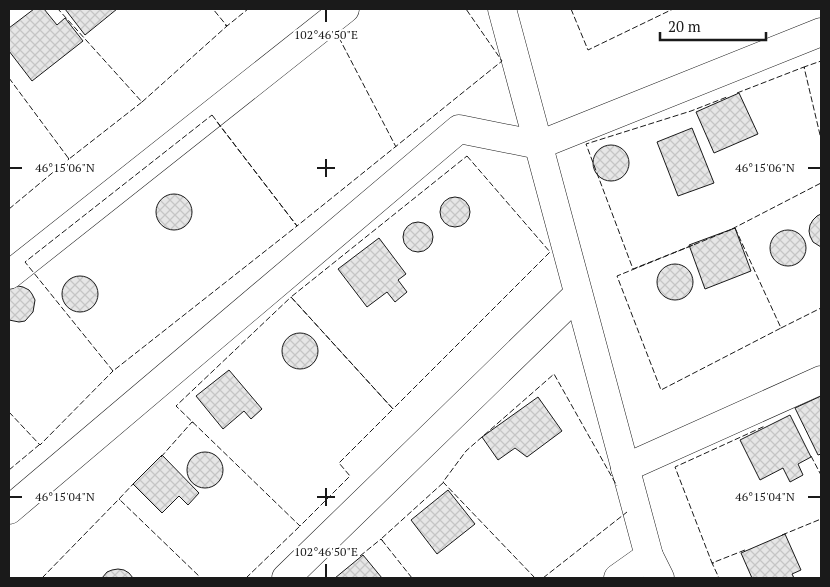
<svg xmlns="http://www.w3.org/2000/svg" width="830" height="587" font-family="'PT Serif',serif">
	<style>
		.building { fill: url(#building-cross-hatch); stroke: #1a1a1a }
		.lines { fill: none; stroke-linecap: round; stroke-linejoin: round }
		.minor-casing { stroke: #1a1a1a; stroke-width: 29 }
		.minor { stroke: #fff; stroke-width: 28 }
		.fence { stroke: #1a1a1a; stroke-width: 1; stroke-dasharray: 6 2.5; stroke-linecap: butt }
		.ticks { fill: none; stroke: #1a1a1a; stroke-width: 2 }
		.ticks-label { font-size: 12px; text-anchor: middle; fill: #1a1a1a; stroke: #fff; stroke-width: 4; stroke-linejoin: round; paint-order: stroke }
	</style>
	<defs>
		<pattern id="building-cross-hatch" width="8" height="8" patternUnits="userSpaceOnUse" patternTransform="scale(1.25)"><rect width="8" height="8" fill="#e6e6e6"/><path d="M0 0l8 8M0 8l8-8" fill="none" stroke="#c5c5c5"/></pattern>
	</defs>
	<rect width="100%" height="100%" fill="#fff"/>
	<g class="building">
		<path d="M34,9H44L57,25L65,18L83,41L32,81L9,51V28Z"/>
		<path d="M65,9H117L85,35Z"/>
		<path d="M739,93L758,134L714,153L696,112Z"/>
		<path d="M692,128L714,183L678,196L657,142Z"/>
		<circle cx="611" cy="163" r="18"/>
		<circle cx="174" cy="212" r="18"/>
		<circle cx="455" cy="212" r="15"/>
		<path d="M821,214V247L813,242L810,236L809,231L810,225L813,220L817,216Z"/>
		<circle cx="418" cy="237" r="15"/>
		<path d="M735,228L751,271L705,289L689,245Z"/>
		<circle cx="788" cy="248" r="18"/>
		<path d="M379,238L406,274L398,280L407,292L395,302L387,292L367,307L338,269Z"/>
		<circle cx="675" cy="282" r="18"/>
		<circle cx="80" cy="294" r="18"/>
		<path d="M18,286L23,287L29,290L32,294L35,300L33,312L25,321L19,322L9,320V288Z"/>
		<circle cx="300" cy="351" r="18"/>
		<path d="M229,370L262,409L251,419L244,411L223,429L196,396Z"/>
		<path d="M821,396V454L818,455L795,408Z"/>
		<path d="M538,397L562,431L527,457L515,448L498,460L482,437Z"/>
		<path d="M790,415L811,457L798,464L803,475L790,482L783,468L760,480L740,440Z"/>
		<circle cx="205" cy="470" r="18"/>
		<path d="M162,455L199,493L188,505L179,496L162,513L133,484Z"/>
		<path d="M448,490L475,524L437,554L411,520Z"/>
		<path d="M785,534L801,570L792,574L794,578H752L741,553Z"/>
		<path d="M363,555L382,578H335Z"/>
		<path d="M118,569L124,570L129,573L133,578H102L107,572L112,570Z"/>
	</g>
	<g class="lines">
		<defs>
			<g id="minor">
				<path d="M502,9L649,556L660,578"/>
				<path d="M9,275L345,9"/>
				<path d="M625,468L821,380"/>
				<path d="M9,510L459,129L539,145L821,32"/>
				<path d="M286,578L578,294"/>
				<path d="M618,578L649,556"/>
			</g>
		</defs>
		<use href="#minor" class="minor-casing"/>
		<use href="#minor" class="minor"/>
		<g class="fence">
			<path d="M571,9L588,50L673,9"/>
			<path d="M225,25L227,26L248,9"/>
			<path d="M335,30L396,147"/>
			<path d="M805,68L804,67L821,61"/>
			<path d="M9,78L69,159L142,102L58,9"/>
			<path d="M737,93L804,67L821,139"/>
			<path d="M142,102L227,26L213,9"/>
			<path d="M212,115L297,226L113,371L25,262Z"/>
			<path d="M217,122L297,226L502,61L466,9"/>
			<path d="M467,156L550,252L393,409L291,297Z"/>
			<path d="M9,209L69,159L68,158"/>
			<path d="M735,228L781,328L661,390L617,276Z"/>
			<path d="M732,229L821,183"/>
			<path d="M693,245L633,269L586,144L691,111L727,97"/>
			<path d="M291,297L393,409L339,463L350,476L300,526L176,406Z"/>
			<path d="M781,328L821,308"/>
			<path d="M9,412L40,445L113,371L112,370"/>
			<path d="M811,456L821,475"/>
			<path d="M161,457L192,422L194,423"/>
			<path d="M9,470L39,445"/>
			<path d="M135,482L119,499L201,578"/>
			<path d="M782,535L821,519"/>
			<path d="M745,550L712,563L675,467L765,426"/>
			<path d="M360,556L381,539L383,541"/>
			<path d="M714,563H712L719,578"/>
			<path d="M42,578L119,499L120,500"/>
			<path d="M246,578L300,526"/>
			<path d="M412,578L381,539L444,482"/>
			<path d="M535,578L443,482L466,451L554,374L617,486"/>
			<path d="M543,578L627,512"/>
		</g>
	</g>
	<path class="ticks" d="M326,10V22M326,159V177M10,168H22M317,168H335M808,168H820M326,488V506M10,497H22M317,497H335M808,497H820M326,564V577"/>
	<g class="ticks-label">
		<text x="326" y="39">102°46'50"E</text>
		<text x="65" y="172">46°15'06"N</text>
		<text x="765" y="172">46°15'06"N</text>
		<text x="65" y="501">46°15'04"N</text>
		<text x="765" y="501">46°15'04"N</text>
		<text x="326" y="556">102°46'50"E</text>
	</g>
	<rect width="830" height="587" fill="none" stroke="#1a1a1a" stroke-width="20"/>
	<path d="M660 32v8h106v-8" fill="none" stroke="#1a1a1a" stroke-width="2.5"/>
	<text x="668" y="32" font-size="15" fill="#1a1a1a" stroke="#ffffff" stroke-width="4" paint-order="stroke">20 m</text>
</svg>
